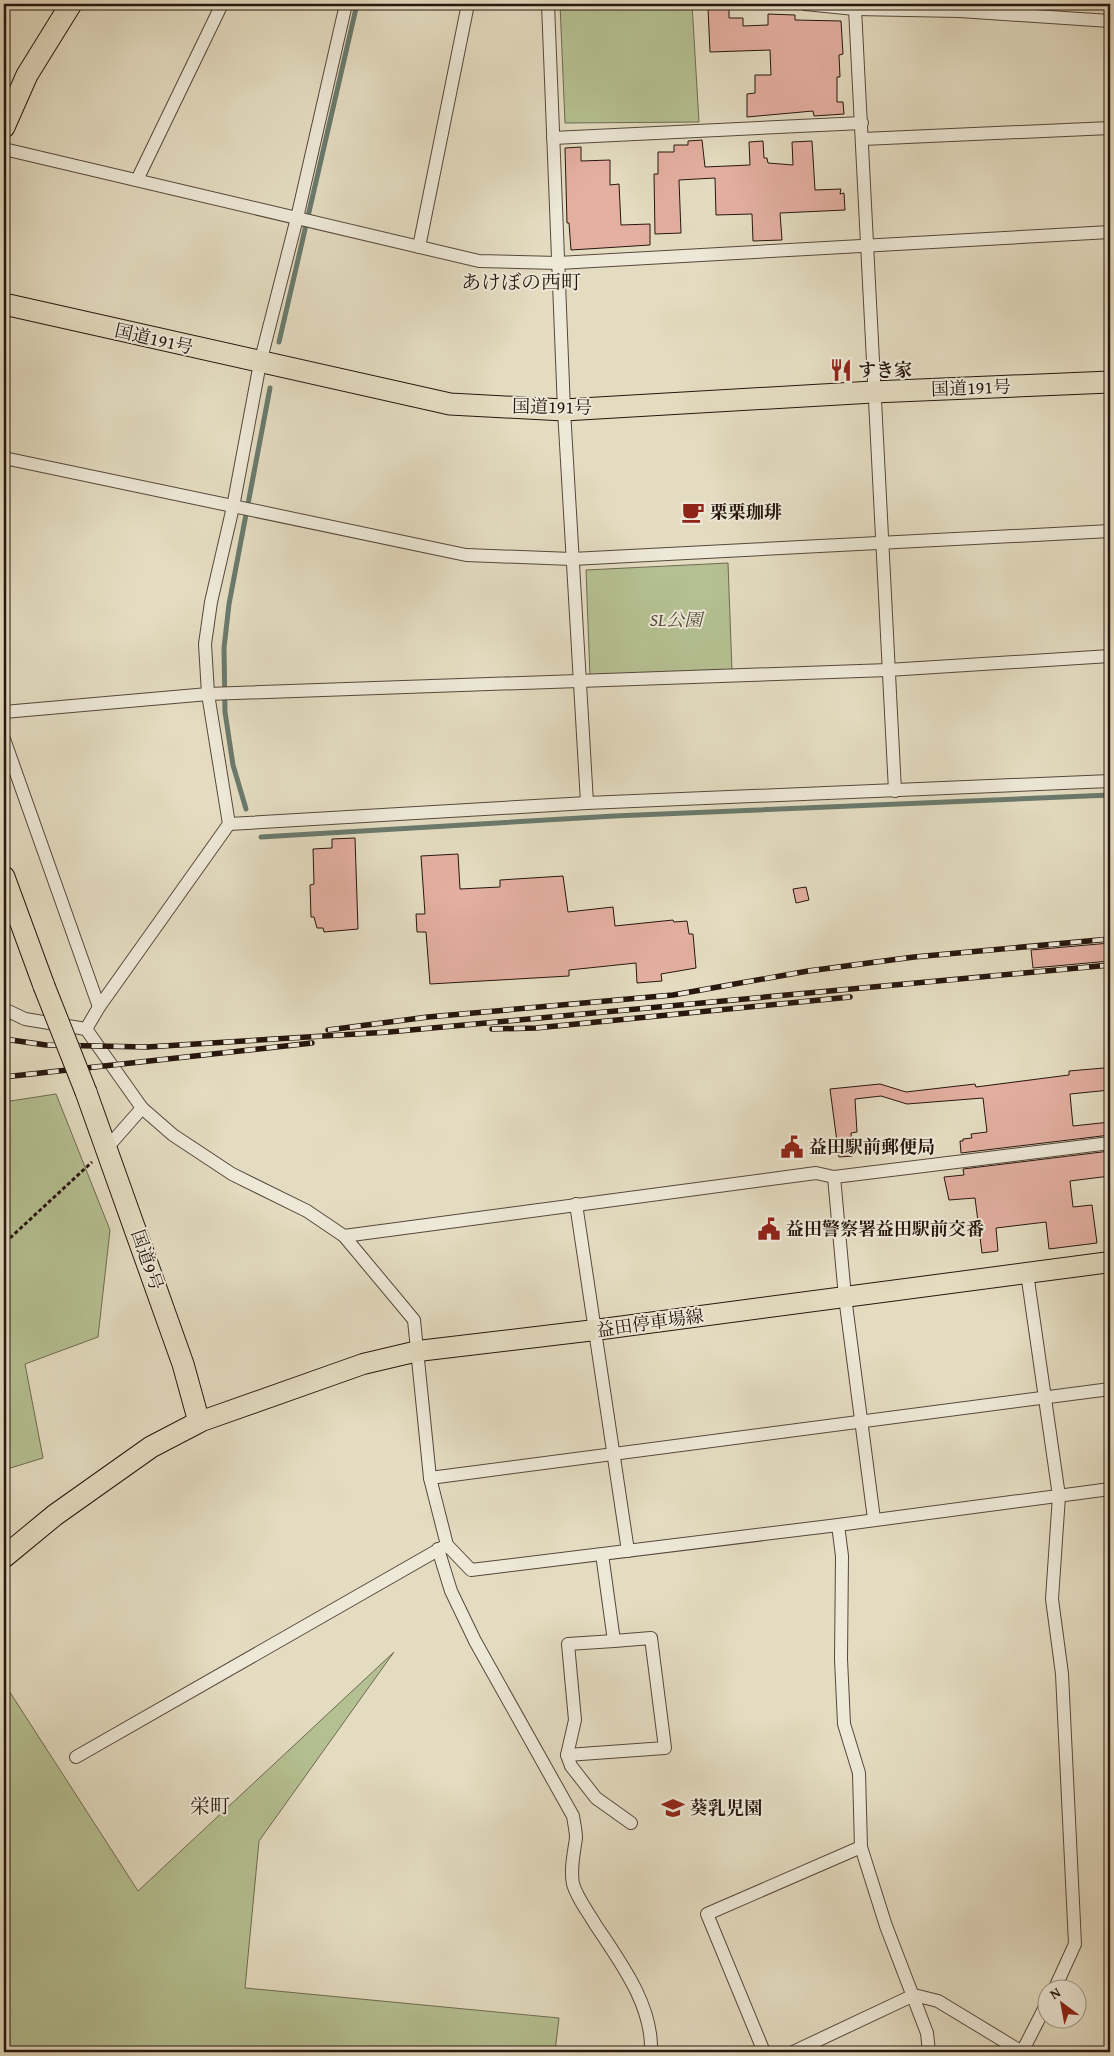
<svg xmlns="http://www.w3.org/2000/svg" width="1114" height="2056" font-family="'Gentium Book Plus','Noto Serif JP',serif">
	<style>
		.green { fill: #b5c092; stroke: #6e6b50 }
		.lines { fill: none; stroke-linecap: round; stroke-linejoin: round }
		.stream { stroke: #6a7a6d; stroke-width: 5 }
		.building { fill: #e3afa1; stroke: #27160e }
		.minor-casing { stroke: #56483b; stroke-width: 14 }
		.primary-casing { stroke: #27160e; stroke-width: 22 }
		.trunk-casing { stroke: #27160e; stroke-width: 23 }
		.path { stroke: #27160e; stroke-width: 3; stroke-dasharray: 4 2.5; stroke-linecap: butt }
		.minor { stroke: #ede8d7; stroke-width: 12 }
		.primary { stroke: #e4dcc1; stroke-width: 20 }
		.trunk { stroke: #e4dcc1; stroke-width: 21 }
		.rail-casing { stroke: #27160e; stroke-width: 5.5 }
		.rail { stroke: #ede8d7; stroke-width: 4; stroke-dasharray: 11; stroke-linecap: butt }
		.trunk-bridge-casing { stroke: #27160e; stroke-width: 23; stroke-linecap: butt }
		.trunk-bridge { stroke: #e4dcc1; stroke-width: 21 }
		.labels { text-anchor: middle; stroke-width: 4; stroke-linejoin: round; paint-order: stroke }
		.street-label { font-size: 18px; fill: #27160e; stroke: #ede8d7 }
		.poi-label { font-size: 18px; font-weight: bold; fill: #27160e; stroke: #ede8d7; text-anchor: start }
		.park-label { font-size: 18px; font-style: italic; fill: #524936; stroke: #ede8d7 }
		.quarter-label { font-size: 20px; fill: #27160e; stroke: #ede8d7 }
	</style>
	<rect width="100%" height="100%" fill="#e4dcc1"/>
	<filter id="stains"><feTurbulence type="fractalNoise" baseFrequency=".004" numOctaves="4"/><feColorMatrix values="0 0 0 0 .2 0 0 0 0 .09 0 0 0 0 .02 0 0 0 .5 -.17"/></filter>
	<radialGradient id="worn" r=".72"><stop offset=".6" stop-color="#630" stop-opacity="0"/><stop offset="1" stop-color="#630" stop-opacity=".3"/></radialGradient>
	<g class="green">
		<path d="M560,4H692L699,122L565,123Z"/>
		<path d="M728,563L732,671L590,677L586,570Z"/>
		<path d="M56,1094L110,1230L98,1337L25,1364L43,1458L4,1470V1102Z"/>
		<path d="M394,1652L259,1841L245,1988L559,2018L555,2052H4V1683L138,1891Z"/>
	</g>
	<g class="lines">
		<g class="stream">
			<path d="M279,342L357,4"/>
			<path d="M246,809L233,765L225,712L224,648L229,604L270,388"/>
			<path d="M261,837L614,816L1110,795"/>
		</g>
	</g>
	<g class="building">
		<path d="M729,7V18H743V26L768,25V14L795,15V20L841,21L843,54L839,55L840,77H837V102H843L844,114L814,116L813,111L747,117V94L755,93V75H771L770,50L710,52L708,8Z"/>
		<path d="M702,140L705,167L750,165L749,142L763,141L764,158H767L768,163L793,165L792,142L812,141L815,190L841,189L840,194L844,193L845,210L780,213L782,240L753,241L752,214L716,215L715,178L679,180L681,233L655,234L654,174H658V152H674V145H688V141Z"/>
		<path d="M581,147V161L610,160V185L619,184L621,225L650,224V245L571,250L569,223H567L565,148Z"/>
		<path d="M355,838L358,929L324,932L323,928H317L314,917H311L310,885L314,884L313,849L332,848V839Z"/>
		<path d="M458,854L460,889L500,887V880L563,876L568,912L613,907L615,926L673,920L674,922L687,921L689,934H693L696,968L661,974L662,981L637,983L636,963L569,970V976L430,984L426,932H417L416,914H425L421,856Z"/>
		<path d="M806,887L809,900L796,903L793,889Z"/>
		<path d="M1110,943V961L1033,968L1031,950Z"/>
		<path d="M1104,1068L1110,1071V1090L1070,1094L1073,1126L1110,1122V1135L961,1153L960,1141H963V1139L972,1138L971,1134L987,1132L983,1098L907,1104L881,1096L855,1099L857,1132L851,1133L853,1156L839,1157L830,1089L880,1084L906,1092L975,1084L976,1087L1069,1075V1071Z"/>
		<path d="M1110,1151V1176L1070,1181L1073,1207L1092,1205L1097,1243L1049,1249L1046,1222L996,1228L998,1251L982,1253L975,1198L949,1200L944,1177L964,1175L963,1169Z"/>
	</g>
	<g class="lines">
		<defs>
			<g id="minor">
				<path d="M346,4L297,218L260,363L233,507L211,602L205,644L208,694L229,824L99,1007L86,1029L142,1108L173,1135L232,1174L307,1211L344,1236L414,1320L430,1478L447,1545L471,1570L838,1525L1110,1489"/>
				<path d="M548,4L564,410L587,803"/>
				<path d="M805,4L855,9L960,11L1110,21"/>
				<path d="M855,9L895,791"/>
				<path d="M553,138L862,123"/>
				<path d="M863,139L1110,128"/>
				<path d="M4,149L479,261L558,263L1110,232"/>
				<path d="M137,180L222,4"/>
				<path d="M419,247L468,4"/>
				<path d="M4,458L466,555L572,559L1110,531"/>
				<path d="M4,712L208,694L888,670L1110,656"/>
				<path d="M4,739L99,1007"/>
				<path d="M229,824L587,803L1110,781"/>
				<path d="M4,1009L25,1019L86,1029"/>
				<path d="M106,1149L142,1108"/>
				<path d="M834,1177L845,1297L874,1519"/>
				<path d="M576,1204L628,1551"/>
				<path d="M344,1236L816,1173L834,1177L1110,1143"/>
				<path d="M1027,1273L1059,1496L1052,1599L1062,1674L1075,1944L1055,1988"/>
				<path d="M430,1478L1110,1389"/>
				<path d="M838,1525L842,1556L841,1659L844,1724L859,1773L861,1847L886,1926L927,2033L929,2052"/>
				<path d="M438,1549L451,1591L475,1641L573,1816C574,1823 576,1831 576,1838C574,1853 570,1869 573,1884C577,1898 588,1912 595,1924C620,1962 653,2005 651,2052"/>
				<path d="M614,1641L568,1644L575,1720L567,1755L571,1766L596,1798L631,1823"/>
				<path d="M567,1755L665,1748L651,1638L614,1641L602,1554"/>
				<path d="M76,1757L445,1546"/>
				<path d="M764,2052L707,1914L861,1847"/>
				<path d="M793,2052L914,1995L938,2001L1022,2052"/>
				<path d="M1022,2052L1046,2005"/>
			</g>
			<path id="primary" d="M199,1422L363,1364L418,1351L595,1330L1110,1262"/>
			<g id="trunk">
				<path d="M4,127L27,75L71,4"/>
				<path d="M4,304L450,404L564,410L873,392L1110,382"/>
				<path d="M4,877L44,986"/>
				<path d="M4,1557L55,1515L151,1447L199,1422L183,1364L86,1092"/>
			</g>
		</defs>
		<use href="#minor" class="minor-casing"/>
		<use href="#primary" class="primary-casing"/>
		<use href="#trunk" class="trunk-casing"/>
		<path class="path" d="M10,1238L92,1162"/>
		<use href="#minor" class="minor"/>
		<use href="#primary" class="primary"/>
		<use href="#trunk" class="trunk"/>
		<defs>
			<g id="rail">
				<path d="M492,1029L536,1028L850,997"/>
				<path d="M328,1030L428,1017L673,995L808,971L914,957L1110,939"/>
				<path d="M4,1039L46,1045L147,1047L389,1032L1110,965"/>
				<path d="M4,1077L312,1043"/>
			</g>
		</defs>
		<use href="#rail" class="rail-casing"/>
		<use href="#rail" class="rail"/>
		<defs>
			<path id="trunk-bridge" d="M44,986L86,1092"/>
		</defs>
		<use href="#trunk-bridge" class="trunk-bridge-casing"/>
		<use href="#trunk-bridge" class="trunk-bridge"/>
	</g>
	<defs>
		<symbol id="restaurant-bare" viewBox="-9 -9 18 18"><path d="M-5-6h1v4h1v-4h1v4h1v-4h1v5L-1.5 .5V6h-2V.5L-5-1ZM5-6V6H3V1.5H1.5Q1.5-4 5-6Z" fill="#8f2418" stroke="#ede8d7" stroke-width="2.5" paint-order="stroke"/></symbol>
		<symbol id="cafe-bare" viewBox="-9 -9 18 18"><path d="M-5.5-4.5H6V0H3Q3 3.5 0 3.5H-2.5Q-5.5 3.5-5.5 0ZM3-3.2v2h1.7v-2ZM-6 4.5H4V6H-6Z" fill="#8f2418" stroke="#ede8d7" stroke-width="2.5" paint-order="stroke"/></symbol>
		<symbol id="civic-bare" viewBox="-9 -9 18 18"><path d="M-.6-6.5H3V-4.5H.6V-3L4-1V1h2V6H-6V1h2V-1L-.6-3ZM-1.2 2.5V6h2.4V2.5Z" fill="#8f2418" stroke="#ede8d7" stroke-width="2.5" paint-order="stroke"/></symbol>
		<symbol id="school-bare" viewBox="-9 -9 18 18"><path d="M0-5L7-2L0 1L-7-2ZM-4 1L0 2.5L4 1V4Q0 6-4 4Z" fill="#8f2418" stroke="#ede8d7" stroke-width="2.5" paint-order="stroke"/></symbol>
	</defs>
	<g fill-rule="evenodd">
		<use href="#restaurant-bare" x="825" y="354" width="32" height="32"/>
		<use href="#cafe-bare" x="677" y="496" width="32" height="32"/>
		<use href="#civic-bare" x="776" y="1131" width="32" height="32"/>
		<use href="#civic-bare" x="753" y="1213" width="32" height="32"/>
		<use href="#school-bare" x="657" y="1792" width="32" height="32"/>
	</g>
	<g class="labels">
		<g class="street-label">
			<text transform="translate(154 339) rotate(13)" y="6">国道191号</text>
			<text transform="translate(971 388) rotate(-2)" y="6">国道191号</text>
			<text transform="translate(552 407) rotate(1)" y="6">国道191号</text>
			<text transform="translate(147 1260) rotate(71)" y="6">国道9号</text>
			<text transform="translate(650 1323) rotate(-8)" y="6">益田停車場線</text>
		</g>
		<g class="poi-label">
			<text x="858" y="376">すき家</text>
			<text x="710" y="518">栗栗珈琲</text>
			<text x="809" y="1153">益田駅前郵便局</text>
			<text x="786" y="1235">益田警察署益田駅前交番</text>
			<text x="690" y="1814">葵乳児園</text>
		</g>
		<g class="park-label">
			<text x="676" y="626">SL公園</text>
		</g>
		<g class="quarter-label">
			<text x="521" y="289">あけぼの西町</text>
			<text x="210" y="1813">栄町</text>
		</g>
	</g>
	<rect width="1114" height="2056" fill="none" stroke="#e4dcc1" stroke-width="20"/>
	<rect x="5" y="5" width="1104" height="2046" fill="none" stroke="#27160e" stroke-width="2.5"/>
	<rect x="10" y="10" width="1094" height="2036" fill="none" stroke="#27160e"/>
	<g transform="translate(1062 2004) rotate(328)"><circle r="24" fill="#ede8d7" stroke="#9e9487"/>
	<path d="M0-4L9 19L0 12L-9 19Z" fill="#8f2418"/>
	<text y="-8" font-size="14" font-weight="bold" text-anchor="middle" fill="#27160e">N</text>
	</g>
	<rect width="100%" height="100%" filter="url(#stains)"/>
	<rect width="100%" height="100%" fill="url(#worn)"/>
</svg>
